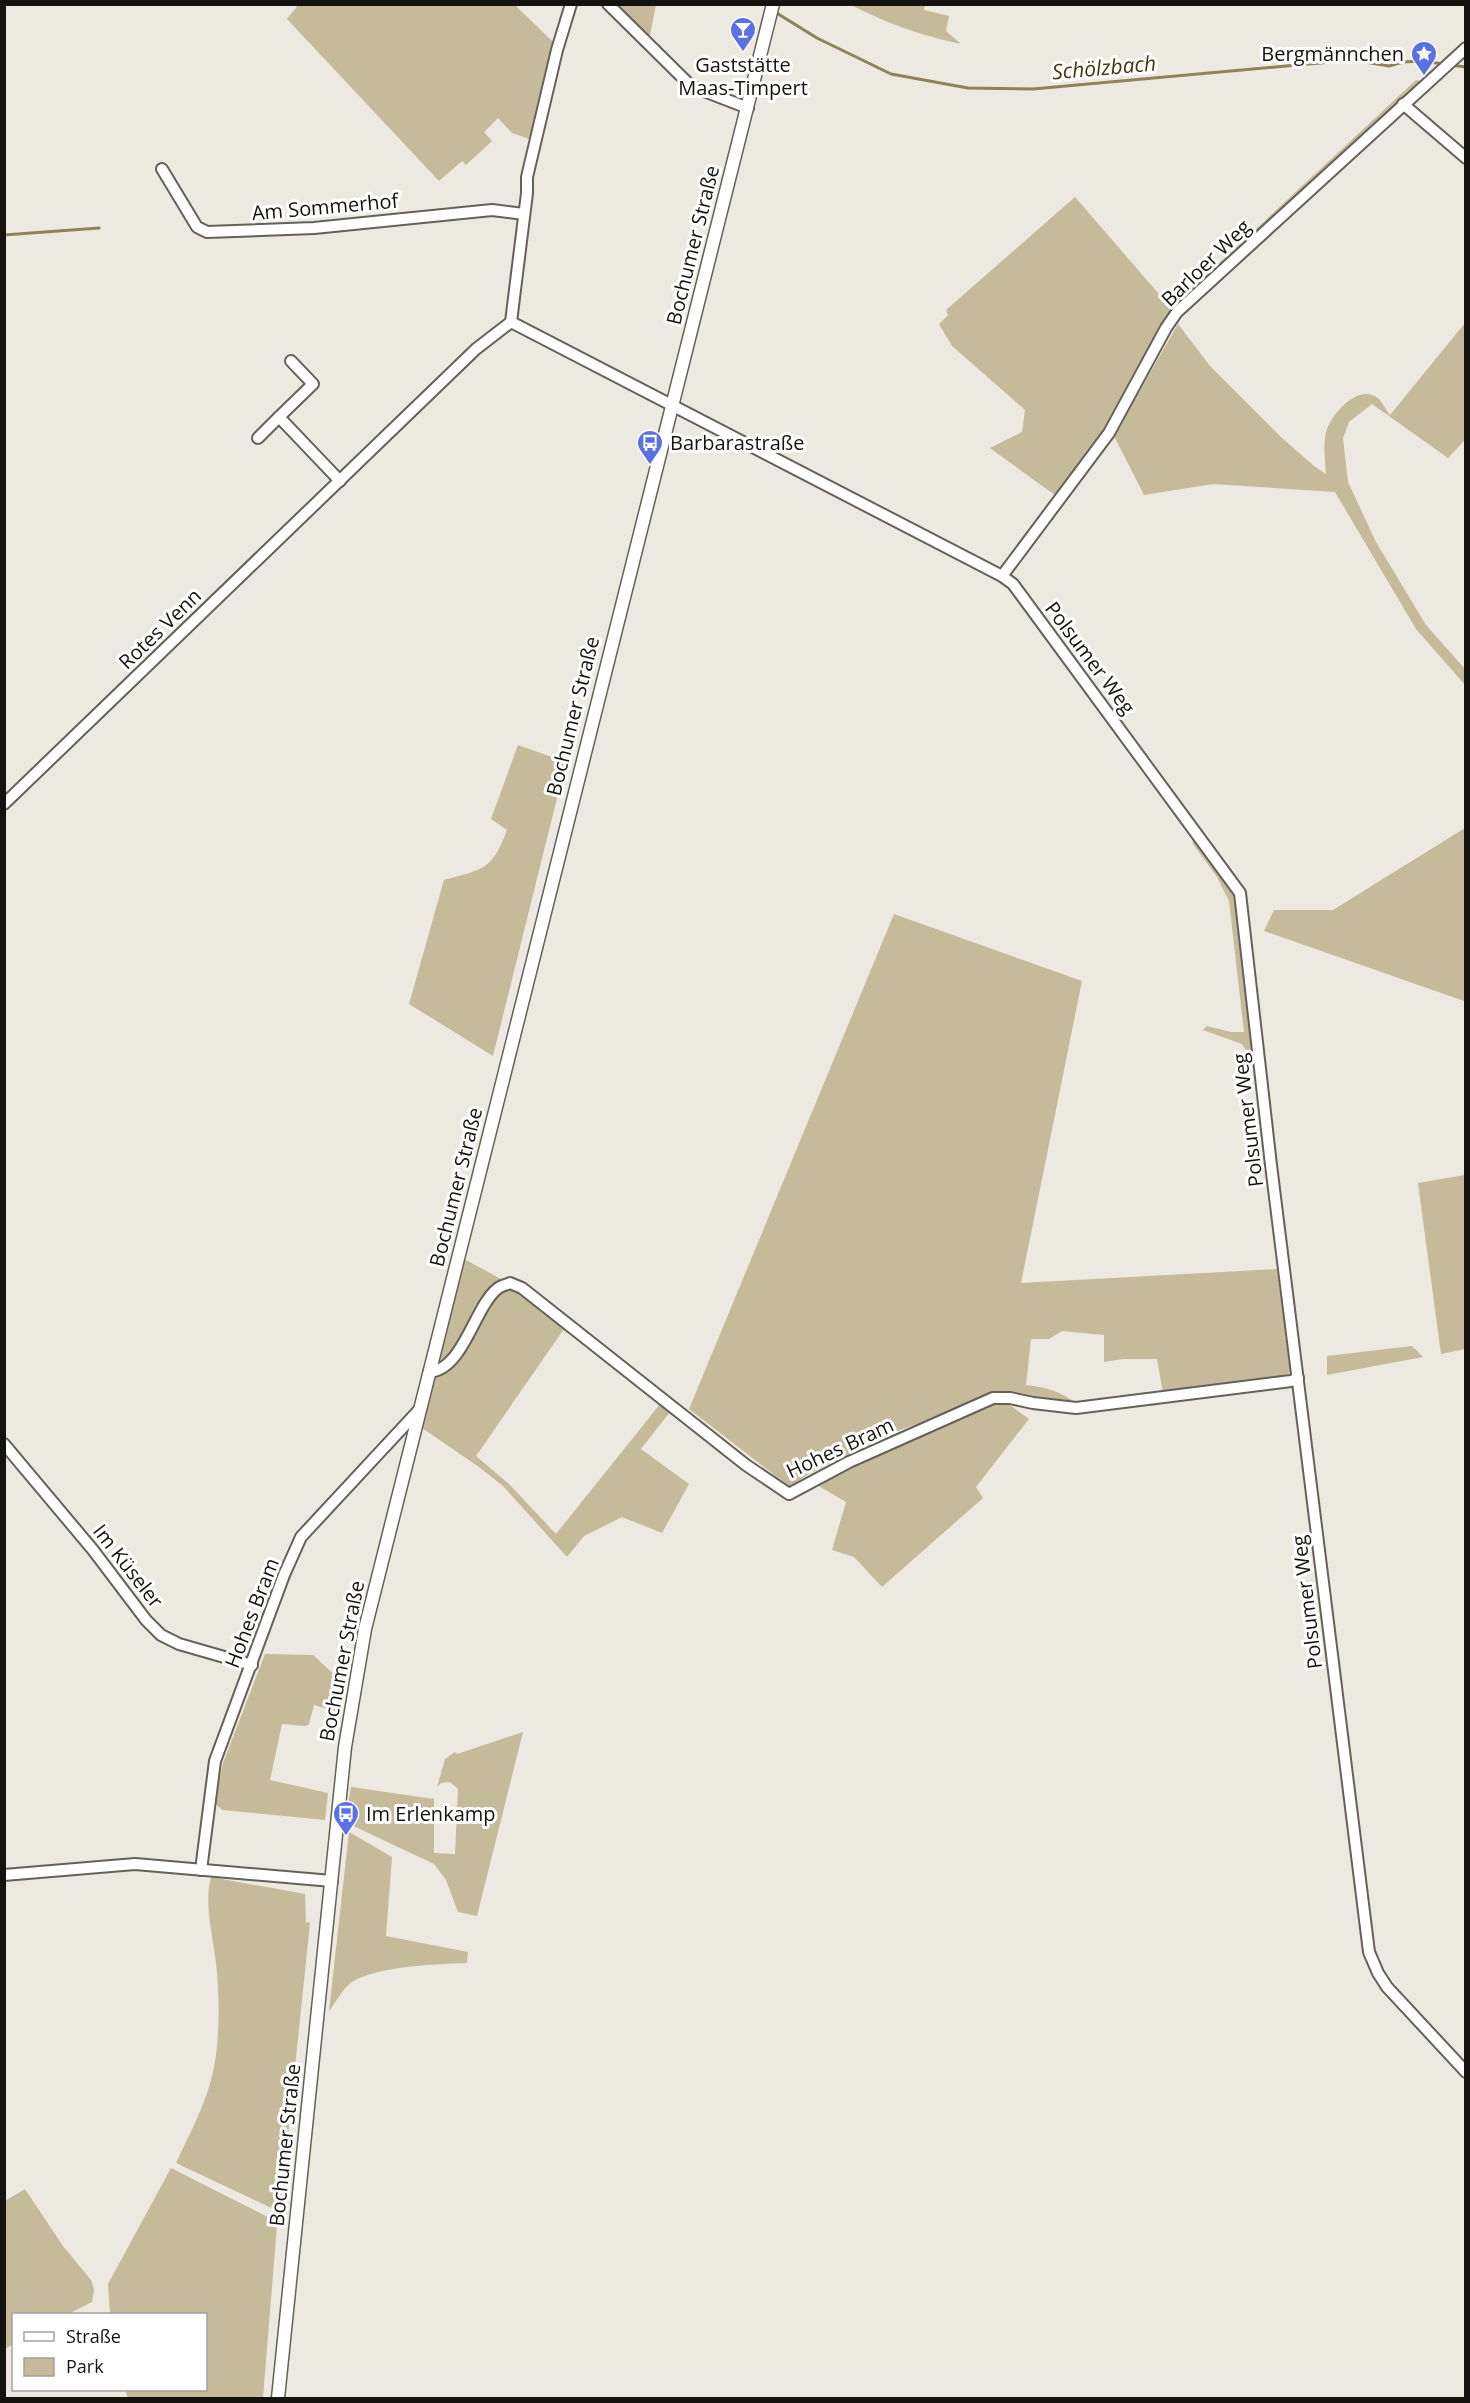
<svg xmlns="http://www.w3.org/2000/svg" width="1470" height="2403" font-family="'Open Sans',sans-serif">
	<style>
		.green { fill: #c5ba99 }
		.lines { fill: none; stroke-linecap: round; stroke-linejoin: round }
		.stream { stroke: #8e825a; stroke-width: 3 }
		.minor-casing { stroke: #63615a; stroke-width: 14 }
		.major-casing { stroke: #63615a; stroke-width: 15 }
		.minor { stroke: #fff; stroke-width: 10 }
		.major { stroke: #fff; stroke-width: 12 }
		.labels { text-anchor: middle; stroke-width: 6; stroke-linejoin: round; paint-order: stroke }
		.poi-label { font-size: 20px; fill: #141310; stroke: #fff; text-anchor: start }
		.street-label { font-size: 20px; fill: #141310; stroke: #fff }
		.water-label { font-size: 21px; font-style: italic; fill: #453709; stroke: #fff }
	</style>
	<rect width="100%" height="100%" fill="#ece9e1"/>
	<g class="green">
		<path d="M298,5H515L553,42L529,139L512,133L498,118L484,132L492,141L466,165L462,161L439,181L287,19Z"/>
		<path d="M613,5H656L649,40Z"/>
		<path d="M851,5H925L924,10L949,16L946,31L961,44C922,36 886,23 851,5Z"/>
		<path d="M1416,80L1422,81L1164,325L1093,450L1056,496L990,448L1022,432L1025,410L952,346L939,324L948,315L946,310L1075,197L1171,308Z"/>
		<path d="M1465,323V440L1448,458L1372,404L1349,422L1343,438L1348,482L1376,542L1426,625L1465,669V685L1416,629L1335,492L1213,484L1144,495L1114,436L1178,324L1210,366L1282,438L1314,466L1326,474C1325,460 1323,446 1326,432C1331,415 1355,386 1375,396C1382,400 1385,409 1390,415Z"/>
		<path d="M518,745L566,762L493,1056L409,1004L444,880C484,869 492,870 507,830L491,819Z"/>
		<path d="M1465,828L1464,1001L1264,931L1274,910H1333Z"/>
		<path d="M1192,833L1230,882L1239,902L1254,1064L1242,1044L1203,1030L1207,1026L1231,1032H1244L1229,901L1217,877L1193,844Z"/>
		<path d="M894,914L1082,981L1021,1283L1277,1269L1290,1372L1285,1377L1163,1393L1157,1359H1123L1104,1362V1335L1062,1331L1049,1339H1031L1026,1385C1047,1387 1062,1392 1079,1405L999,1394L881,1437L807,1475L790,1487L689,1409Z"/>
		<path d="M1465,1175V1349L1441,1354L1418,1183Z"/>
		<path d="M464,1259L501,1279L456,1349L441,1360L439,1357Z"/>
		<path d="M510,1287L520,1290L566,1326L476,1456L509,1484L556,1534L661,1403L670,1412L641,1449L689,1484L662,1533L622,1517L584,1536L567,1557L503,1486L479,1467L422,1428L434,1375L498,1292Z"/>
		<path d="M1412,1346L1423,1357L1327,1375V1356Z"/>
		<path d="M1001,1402L1010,1405L1029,1419L976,1487L983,1498L882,1587L854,1557L832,1550L846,1502L817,1485L982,1407Z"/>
		<path d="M265,1654L313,1655L339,1679L335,1711L314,1705L309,1724L305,1726L282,1724L270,1780L328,1793L325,1820L222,1810L215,1803L223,1763Z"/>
		<path d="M523,1732L477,1916L458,1912L446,1880L434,1864L345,1822L351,1787L434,1799V1853L455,1854L458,1789L450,1782L441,1783L437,1787L445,1759L455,1752L457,1754Z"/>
		<path d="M349,1832L392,1857L386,1936L468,1952L467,1963C437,1964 377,1966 352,1982C343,1988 336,2002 329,2011Z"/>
		<path d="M211,1877L305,1894L306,1922L310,1923L280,2212L176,2163C186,2141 198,2119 206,2096C220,2060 220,2011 217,1973C215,1942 203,1907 211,1877Z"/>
		<path d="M171,2168L274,2220L277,2225L263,2398H128L125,2390H206V2314H110L108,2284Z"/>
		<path d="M25,2189L63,2246L91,2280L94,2290L92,2302L68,2314H14L13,2344L5,2349V2201Z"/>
	</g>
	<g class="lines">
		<g class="stream">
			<path d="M775,12L817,38L891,74L968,88L1033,89L1353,60L1389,66L1403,62L1421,61L1444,64"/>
			<path d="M1451,65L1466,67"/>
			<path d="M4,235L99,228"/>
		</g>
		<defs>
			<g id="minor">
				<path d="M608,4L691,86L748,108"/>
				<path d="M1403,104L1466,158"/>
				<path d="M162,169L197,227L207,232L314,228L492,210L524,214"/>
				<path d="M511,322L1002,576L1013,584L1240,893L1271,1165L1369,1952L1378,1973L1387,1987L1466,2072"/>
				<path d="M511,322L527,193V177L557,50L571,4"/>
				<path d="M291,361L313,384L279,417L340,481"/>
				<path d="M258,438L279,417"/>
				<path d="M1002,576L1109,433L1166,328L1177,312L1466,48"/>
				<path d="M4,804L476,349L511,322"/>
				<path d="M429,1372C463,1370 474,1308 497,1289C500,1286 506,1285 510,1283L522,1288L746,1465L789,1494L849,1462L993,1398H1010L1033,1403L1076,1408L1291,1381L1298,1378"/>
				<path d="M4,1444L93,1550L146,1620L161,1635L179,1644L252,1665"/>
				<path d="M201,1870L215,1761L284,1575L301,1537L419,1410"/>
				<path d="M4,1875L135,1864L332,1881"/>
			</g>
			<path id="major" d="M278,2398L345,1747L365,1629L773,4"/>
		</defs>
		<use href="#minor" class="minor-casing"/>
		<use href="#major" class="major-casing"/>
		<use href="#minor" class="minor"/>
		<use href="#major" class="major"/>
	</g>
	<defs>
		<symbol id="bar-pin" viewBox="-11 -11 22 30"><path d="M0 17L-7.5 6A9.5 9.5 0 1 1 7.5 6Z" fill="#5b70e7" stroke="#fff"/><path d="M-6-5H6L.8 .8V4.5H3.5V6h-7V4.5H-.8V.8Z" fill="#fff"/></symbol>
		<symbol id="sight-pin" viewBox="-11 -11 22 30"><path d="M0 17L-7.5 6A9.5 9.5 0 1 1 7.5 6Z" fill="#5b70e7" stroke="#fff"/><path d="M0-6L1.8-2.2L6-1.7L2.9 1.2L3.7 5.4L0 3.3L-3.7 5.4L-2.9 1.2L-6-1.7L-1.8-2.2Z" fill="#fff"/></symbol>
		<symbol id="bus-pin" viewBox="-11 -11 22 30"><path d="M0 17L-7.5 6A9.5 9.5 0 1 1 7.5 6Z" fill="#5b70e7" stroke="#fff"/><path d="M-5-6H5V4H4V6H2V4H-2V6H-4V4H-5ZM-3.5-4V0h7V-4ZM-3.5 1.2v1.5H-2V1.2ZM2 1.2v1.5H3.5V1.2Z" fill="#fff"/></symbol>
	</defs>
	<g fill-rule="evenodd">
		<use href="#bar-pin" x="728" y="15" width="30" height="40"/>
		<use href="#sight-pin" x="1409" y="39" width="30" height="40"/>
		<use href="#bus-pin" x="635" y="428" width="30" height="40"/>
		<use href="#bus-pin" x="331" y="1799" width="30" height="40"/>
	</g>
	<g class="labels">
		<g class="poi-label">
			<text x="1404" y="61" text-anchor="end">Bergmännchen</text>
			<text x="743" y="72" text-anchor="middle">Gaststätte<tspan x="743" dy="23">Maas-Timpert</tspan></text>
			<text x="670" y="450">Barbarastraße</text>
			<text x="366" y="1821">Im Erlenkamp</text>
		</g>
		<g class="street-label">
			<text transform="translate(325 207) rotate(-5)" y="7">Am Sommerhof</text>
			<text transform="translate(693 245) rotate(-76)" y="7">Bochumer Straße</text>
			<text transform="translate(1206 263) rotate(-44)" y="7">Barloer Weg</text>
			<text transform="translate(160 629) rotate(-44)" y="7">Rotes Venn</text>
			<text transform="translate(1090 658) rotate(53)" y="7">Polsumer Weg</text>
			<text transform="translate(573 716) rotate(-76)" y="7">Bochumer Straße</text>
			<text transform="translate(1248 1120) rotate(-97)" y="7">Polsumer Weg</text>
			<text transform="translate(456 1187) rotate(-76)" y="7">Bochumer Straße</text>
			<text transform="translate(840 1448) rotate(-25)" y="7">Hohes Bram</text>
			<text transform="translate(128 1566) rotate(52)" y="7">Im Küseler</text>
			<text transform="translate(1307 1602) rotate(-97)" y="7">Polsumer Weg</text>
			<text transform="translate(252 1613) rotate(-69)" y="7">Hohes Bram</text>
			<text transform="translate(342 1661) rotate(-79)" y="7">Bochumer Straße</text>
			<text transform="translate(285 2145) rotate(-84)" y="7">Bochumer Straße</text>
		</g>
		<g class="water-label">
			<text transform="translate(1104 68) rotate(-5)" y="7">Schölzbach</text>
		</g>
	</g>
	<rect width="1470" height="2403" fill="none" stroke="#141310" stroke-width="12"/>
	<rect x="12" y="2313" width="195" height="78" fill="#ffffff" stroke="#a1a19f" stroke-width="1.5"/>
	<rect x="24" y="2332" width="30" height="9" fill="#ffffff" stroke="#a1a19f" stroke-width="1.5"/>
	<text x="66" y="2343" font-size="18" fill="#141310">Straße</text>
	<rect x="24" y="2358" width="30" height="18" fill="#c5ba99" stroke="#a1a19f" stroke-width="1.5"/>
	<text x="66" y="2373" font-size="18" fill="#141310">Park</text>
</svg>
